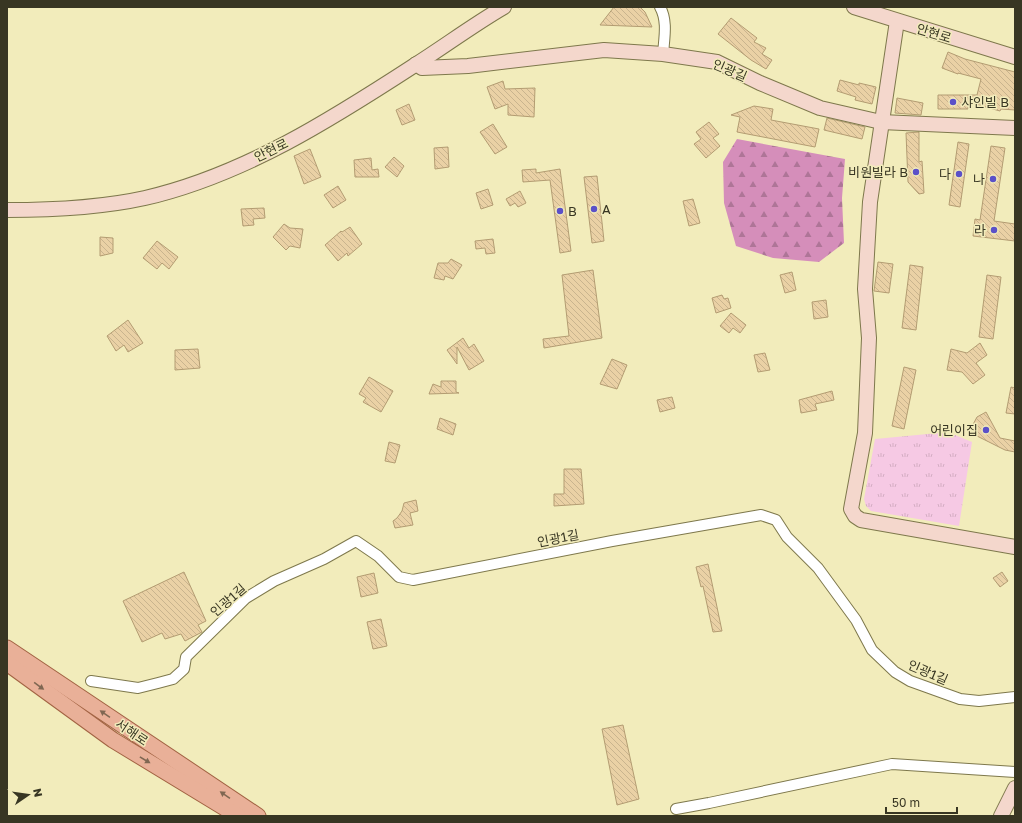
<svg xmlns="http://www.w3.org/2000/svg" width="1022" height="823" font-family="'Golos Text','Noto Sans KR',sans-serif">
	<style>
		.grass { fill: url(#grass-tufts) }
		.forest { fill: url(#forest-firs) }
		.building { fill: url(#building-back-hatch); stroke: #b39c72 }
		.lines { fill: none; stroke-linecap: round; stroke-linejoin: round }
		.street-casing { stroke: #7e784c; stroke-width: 12 }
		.secondary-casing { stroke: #7e784c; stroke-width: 16 }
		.primary-casing { stroke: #a26343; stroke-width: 17 }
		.street { stroke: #fff; stroke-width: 10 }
		.secondary { stroke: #f4d7cc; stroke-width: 14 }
		.primary { stroke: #e9b098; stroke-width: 15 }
		.oneway { fill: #7f6752 }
		.poi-dot { fill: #5b50c8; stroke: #f2ecbb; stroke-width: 1.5 }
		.labels { text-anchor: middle; stroke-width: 3; stroke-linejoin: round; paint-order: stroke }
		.street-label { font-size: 13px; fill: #383623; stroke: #f2ecbb }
		.poi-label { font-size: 13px; fill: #383623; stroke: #f2ecbb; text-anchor: end }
	</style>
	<defs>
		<pattern id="grass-tufts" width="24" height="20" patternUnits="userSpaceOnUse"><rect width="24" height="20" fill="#f6c9e4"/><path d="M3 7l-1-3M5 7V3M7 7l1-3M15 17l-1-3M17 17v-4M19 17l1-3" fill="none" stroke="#d4adc3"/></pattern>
		<pattern id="forest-firs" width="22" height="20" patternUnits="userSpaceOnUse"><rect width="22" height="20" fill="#d58eba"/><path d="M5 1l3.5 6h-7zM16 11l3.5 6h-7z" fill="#ae7597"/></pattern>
		<pattern id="building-back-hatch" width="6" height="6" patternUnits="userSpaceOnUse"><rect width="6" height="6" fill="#ead1a5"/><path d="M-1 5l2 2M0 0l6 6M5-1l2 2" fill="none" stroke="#c9b48e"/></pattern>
	</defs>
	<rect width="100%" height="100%" fill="#f2ecbb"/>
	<path class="grass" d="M938,433L955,435L972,442L959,526L871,511L866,506L864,499L875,439Z"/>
	<path class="forest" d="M737,139L845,159L842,198L844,243L819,262L773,258L736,246L724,203L723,162Z"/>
	<g class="building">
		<path d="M614,7H640L645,12L652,27L600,25Z"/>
		<path d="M731,18L757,38L754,42L766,48L762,54L772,60L766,69L751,60L718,34Z"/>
		<path d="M948,52L965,59L1015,72V110L1001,109L1000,111L968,102V109H938V95H977L981,79L958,73V74L942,68Z"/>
		<path d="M840,80L859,85V83L876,87L872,104L855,100L856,97L837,91Z"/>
		<path d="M503,81L505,89L535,88L534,117L508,115V104L495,109L487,87Z"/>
		<path d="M897,98L923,103L921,115L895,113Z"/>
		<path d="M409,104L415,120L402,125L396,110Z"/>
		<path d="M754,106L773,109L771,120L819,129L815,147L737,132L740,117L731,115Z"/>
		<path d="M827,118L865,127L862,139L824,130Z"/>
		<path d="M709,122L719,134L713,138L720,146L706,158L694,144L701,139L696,132Z"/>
		<path d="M493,124L507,147L495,154L480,132Z"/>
		<path d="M919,132V162L922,161L924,193L919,194L908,182L906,133Z"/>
		<path d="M958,142L969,144L960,207L949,205Z"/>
		<path d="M991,146L1005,148L994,221L1015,224V241L973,236L975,219L980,220Z"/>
		<path d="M448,147L449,167L435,169L434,148Z"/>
		<path d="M310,149L321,177L304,184L294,156Z"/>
		<path d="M394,157L404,166L397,177L385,167Z"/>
		<path d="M371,158L372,170L378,169L379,177H355L354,160Z"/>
		<path d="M536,169V173L560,169L571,251L560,253L550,180L523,182L522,170Z"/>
		<path d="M597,176L604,241L592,243L584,177Z"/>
		<path d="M338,186L346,200L333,208L324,195Z"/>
		<path d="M488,189L493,205L481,209L476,193Z"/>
		<path d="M520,191L526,203L518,207L515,203L510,206L506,199Z"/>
		<path d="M693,199L700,223L689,226L683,201Z"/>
		<path d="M264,208L265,218L253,219L254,225L243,226L241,209Z"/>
		<path d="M284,224L290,228L303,229L300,248L290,246L286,250L273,237Z"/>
		<path d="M350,227L362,244L348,256L347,253L338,261L325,245L341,231L342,232Z"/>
		<path d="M100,237L113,238V253L100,256Z"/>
		<path d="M493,239L495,253L486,254L485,248L476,249L475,241Z"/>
		<path d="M157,241L178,257L169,269L162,263L157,269L143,258Z"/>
		<path d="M451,259L462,265L453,279L445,276L444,280L434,278L438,263H448Z"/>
		<path d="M878,262L893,264L889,293L874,291Z"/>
		<path d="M910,265L923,267L916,330L902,328Z"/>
		<path d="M593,270L602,338L544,348L543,339L569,336L562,275Z"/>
		<path d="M792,272L796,290L785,293L780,275Z"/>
		<path d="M987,275L1001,277L993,339L979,337Z"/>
		<path d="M722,295L724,299L728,298L731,308L716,313L712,298Z"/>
		<path d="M826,300L828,317L814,319L812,302Z"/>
		<path d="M731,313L746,325L740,333L733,328L729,333L720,326Z"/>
		<path d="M128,320L143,343L128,352L124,345L116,351L107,336Z"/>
		<path d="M463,338L469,348L474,344L484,361L469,370L457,347V364L447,350Z"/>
		<path d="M980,343L987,355L976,363L985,375L973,384L962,372L947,370L951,349L967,353Z"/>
		<path d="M198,349L200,368L175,370V350Z"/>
		<path d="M765,353L770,370L758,372L754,355Z"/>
		<path d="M612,359L627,365L617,389L600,384Z"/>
		<path d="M904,367L916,370L904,429L892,426Z"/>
		<path d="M369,377L393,391L381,412L363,402L366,398L359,394Z"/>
		<path d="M441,381H456V392L459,393L429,394L433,384L441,387Z"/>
		<path d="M1011,387L1015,388V414L1006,413Z"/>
		<path d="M832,391L834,400L815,404L817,410L801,413L799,400Z"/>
		<path d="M672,397L675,408L660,412L657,400Z"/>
		<path d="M986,412L1000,438L1015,441V452L1005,450L969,432L977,417Z"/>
		<path d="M440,418L456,424L453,435L437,429Z"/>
		<path d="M389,442L400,445L395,463L385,461Z"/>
		<path d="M564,469H581L584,504L554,506V494H564Z"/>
		<path d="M416,500L418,511L410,513L413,525L395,528L393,521L397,518L402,511L404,503Z"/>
		<path d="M708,564L722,631L713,632L703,586L701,587L696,567Z"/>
		<path d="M184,572L206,621L198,625L202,632L185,641L181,634L165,639L162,633L142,642L123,601Z"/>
		<path d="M1002,572L1008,581L1000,587L993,578Z"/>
		<path d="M374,573L378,593L361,597L357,577Z"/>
		<path d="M381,619L387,646L373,649L367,622Z"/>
		<path d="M623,725L639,799L617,805L602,729Z"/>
	</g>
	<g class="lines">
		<defs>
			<g id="street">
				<path d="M660,7C668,21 664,39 663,54"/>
				<path d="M91,681L138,688L158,683L173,679L184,669L186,657L246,598L274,581L324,559L356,541L378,556L399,577L413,580L612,541L761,515L776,520L787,537L818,568L856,620L872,650L895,672L910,681L960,699L979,701L1015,697"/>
				<path d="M676,809L709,803L892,764L1015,772"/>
			</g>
			<g id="secondary">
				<path d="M854,7L1015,57"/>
				<path d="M897,21L870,202L865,289L869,338L865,433L851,509L855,516L861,520L1015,547"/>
				<path d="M416,64L422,68L468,66L604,50L663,54L717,62L760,83L820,108L881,122L1015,128"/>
				<path d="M7,210C53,210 100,208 145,198C244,175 332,119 415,65C445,46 473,25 504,7"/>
				<path d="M1001,816L1015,788"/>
			</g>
			<g id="primary">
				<path d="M7,648L258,816"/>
				<path d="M7,663L113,740L238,816"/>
			</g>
		</defs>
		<use href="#street" class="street-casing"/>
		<use href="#secondary" class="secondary-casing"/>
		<use href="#primary" class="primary-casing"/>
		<use href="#street" class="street"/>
		<use href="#secondary" class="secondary"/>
		<use href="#primary" class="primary"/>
	</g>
	<defs><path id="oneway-solid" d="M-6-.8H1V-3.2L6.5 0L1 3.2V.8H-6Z"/></defs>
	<g class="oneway">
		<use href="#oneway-solid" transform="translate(39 686) rotate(36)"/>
		<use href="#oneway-solid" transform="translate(105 714) rotate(-146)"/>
		<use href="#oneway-solid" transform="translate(145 760) rotate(31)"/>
		<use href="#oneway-solid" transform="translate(225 795) rotate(-146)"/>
	</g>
	<g class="poi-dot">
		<circle cx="953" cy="102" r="4"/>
		<circle cx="916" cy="172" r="4"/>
		<circle cx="959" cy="174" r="4"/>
		<circle cx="993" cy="179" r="4"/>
		<circle cx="594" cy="209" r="4"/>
		<circle cx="560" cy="211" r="4"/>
		<circle cx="994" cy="230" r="4"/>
		<circle cx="986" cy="430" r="4"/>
	</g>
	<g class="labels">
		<g class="street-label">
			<text transform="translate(934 33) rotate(17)" y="5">안현로</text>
			<text transform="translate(730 70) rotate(23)" y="5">인광길</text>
			<text transform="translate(271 150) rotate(-26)" y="5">안현로</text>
			<text transform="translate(558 538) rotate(-11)" y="5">인광1길</text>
			<text transform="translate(228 600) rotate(-41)" y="5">인광1길</text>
			<text transform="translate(928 672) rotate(23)" y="5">인광1길</text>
			<text transform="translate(132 732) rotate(34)" y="5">서해로</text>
		</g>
		<g class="poi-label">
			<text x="961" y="107" text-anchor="start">샤인빌 B</text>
			<text x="908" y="177">비원빌라 B</text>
			<text x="951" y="179">다</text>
			<text x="985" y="184">나</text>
			<text x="602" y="214" text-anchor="start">A</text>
			<text x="568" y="216" text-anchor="start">B</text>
			<text x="986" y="235">라</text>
			<text x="978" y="435">어린이집</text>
		</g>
	</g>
	<rect width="1022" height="823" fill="none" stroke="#383623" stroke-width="16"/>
	<g transform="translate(28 795) rotate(77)" stroke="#f2ecbb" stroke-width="3" paint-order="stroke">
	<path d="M0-3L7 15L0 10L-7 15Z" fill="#383623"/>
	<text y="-6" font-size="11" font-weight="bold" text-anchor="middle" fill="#383623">N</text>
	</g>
	<path d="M886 807v6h71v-6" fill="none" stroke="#383623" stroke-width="2"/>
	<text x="892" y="807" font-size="12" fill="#383623" stroke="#f2ecbb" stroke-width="3" paint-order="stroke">50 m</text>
</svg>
